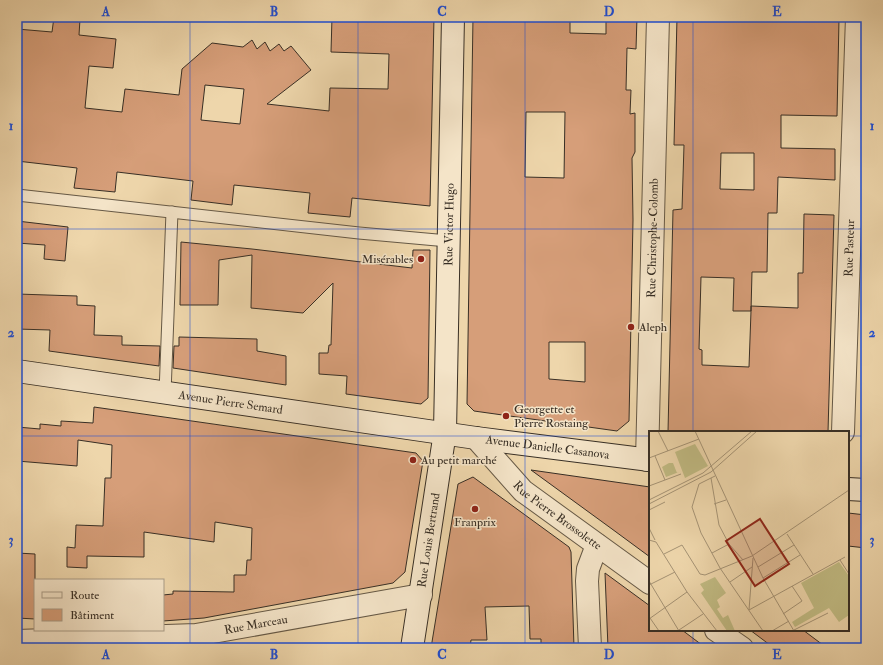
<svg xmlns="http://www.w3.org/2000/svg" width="883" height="665" font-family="'IM FELL Double Pica',serif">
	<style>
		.building { fill: #d69e79; stroke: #382f25; fill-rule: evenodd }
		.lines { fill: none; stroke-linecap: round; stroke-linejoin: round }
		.lane-casing { stroke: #665946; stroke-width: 13 }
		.street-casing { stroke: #665946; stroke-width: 24 }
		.secondary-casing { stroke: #382f25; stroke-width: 24 }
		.lane { stroke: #f4e4c8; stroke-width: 11 }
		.street { stroke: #f4e4c8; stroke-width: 22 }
		.secondary { stroke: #f4e4c8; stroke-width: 22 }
		.grid { fill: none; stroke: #1d4ed8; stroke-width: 1; stroke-opacity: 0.55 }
		.poi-dot { fill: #8f2418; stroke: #f4e4c8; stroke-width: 1.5 }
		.labels { text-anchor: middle; stroke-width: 3; stroke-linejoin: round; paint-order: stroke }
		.street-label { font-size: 12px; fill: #382f25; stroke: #f4e4c8 }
		.poi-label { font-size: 12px; fill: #382f25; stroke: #f4e4c8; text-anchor: start }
		.inset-road { fill: none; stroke: #a59375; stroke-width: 1 }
		.view { fill: #8f2418; fill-opacity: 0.15; stroke: #8f2418; stroke-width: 2 }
		.inset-edge { fill: none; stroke: #382f25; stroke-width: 2 }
		.neatline { fill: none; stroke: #1d4ed8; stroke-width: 1.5 }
		.grid-label { font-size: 13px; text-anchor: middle; font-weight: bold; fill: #1d4ed8 }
	</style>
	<rect width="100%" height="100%" fill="#eed6ab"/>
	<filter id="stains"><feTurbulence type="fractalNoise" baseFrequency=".005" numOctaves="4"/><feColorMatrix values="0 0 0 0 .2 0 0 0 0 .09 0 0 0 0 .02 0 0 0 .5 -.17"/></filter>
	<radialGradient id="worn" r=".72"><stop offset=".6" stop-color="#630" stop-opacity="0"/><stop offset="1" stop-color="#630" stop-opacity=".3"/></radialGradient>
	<g class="building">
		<path d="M54,17L80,19L79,35L116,39L113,68L89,66L85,108L122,112L125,89L179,95L182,69L212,43L243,47L252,40L257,49L265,42L270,51L279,44L284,51L291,46L311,70L267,104L329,111L330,88L388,89L389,54L331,52L332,17H434L430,206L352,198L350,217L308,213L310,193L234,185L232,205L191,200L193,181L117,172L115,192L74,188L77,168L17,161V29L52,32ZM205,85L244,89L240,124L201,120Z"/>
		<path d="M473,17H570V33L606,34V17H637L636,49L627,48L626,90H631L630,114L635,113V152L632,158L633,220L629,421L617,431L474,411L467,404ZM526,112H565L564,178L525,177ZM549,342H585V382L549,379Z"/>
		<path d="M677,17H834V19H839L837,116L781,115V148L835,149V180L778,177L777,213H768L767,272H752L751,311V306L798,308V273H803L804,214L834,215L828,432H668L673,210L682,209L684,145H674ZM721,153H754V190L720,189ZM701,277L734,278L733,311H751L749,367L702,365V350L699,349Z"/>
		<path d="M17,221L68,227L65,261L44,259L45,245L17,243Z"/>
		<path d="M181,242L252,249L412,268L413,250H430L428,398L421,404L346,394L347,376L319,374V353H328L329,345H331L333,283L303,313L251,308L252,255L219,260L218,305H180Z"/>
		<path d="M17,294L77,296V305L95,306L94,335L122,336V345L160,346L159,366L49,351L50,330L17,329Z"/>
		<path d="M179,337L257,339V351L286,356V385L173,368L174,346H179Z"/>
		<path d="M94,407L416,453L423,461L405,572L393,583L204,618L163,621V595L173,594V591L234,592V575H246L247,560H251L252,528L215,522L214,542L144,532V557L87,556V568L67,567V547L75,548L76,525L103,526L105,478H111L112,445L78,440L77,466L17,461V427L40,429V424L61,426V421L93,423Z"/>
		<path d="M531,470L650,487V557L612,529Z"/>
		<path d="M473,477L569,547L571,552L574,648H541V639H530L529,606L485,607L487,640H471L470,648H431L458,484Z"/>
		<path d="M848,513L866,515V548L848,546Z"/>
		<path d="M17,553L35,554V619L17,618Z"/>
		<path d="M605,573L650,606V630H682L706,648H608Z"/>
		<path d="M750,630H803L827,648H774Z"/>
	</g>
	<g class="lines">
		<defs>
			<g id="lane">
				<path d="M17,195L359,233L448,241"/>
				<path d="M165,393L172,212"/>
			</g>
			<g id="street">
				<path id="s1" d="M843,432L857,17"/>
				<path id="s2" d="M476,438L523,491L650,583"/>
				<path id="s3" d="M647,460L658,17"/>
				<path d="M716,630L742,648"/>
				<path id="s4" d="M17,641L196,635L421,595"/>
				<path d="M590,648L587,581L588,569L597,545"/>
			</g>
			<g id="secondary">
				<path id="s5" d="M17,371L476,438L650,460"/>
				<path d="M848,489L866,490"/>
				<path id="s6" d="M412,648L445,432L453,17"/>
			</g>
		</defs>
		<use href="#lane" class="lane-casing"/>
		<use href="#street" class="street-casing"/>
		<use href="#secondary" class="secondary-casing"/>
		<use href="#lane" class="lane"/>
		<use href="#street" class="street"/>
		<use href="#secondary" class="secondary"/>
	</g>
	<path class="grid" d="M190,17V648M358,17V648M525,17V648M693,17V432M17,229H866M17,436H650M848,436H866M693,630V648"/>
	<g class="poi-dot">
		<circle cx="421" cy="259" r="4"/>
		<circle cx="631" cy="327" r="4"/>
		<circle cx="506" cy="416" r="4"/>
		<circle cx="413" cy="460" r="4"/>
		<circle cx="475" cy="509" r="4"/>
	</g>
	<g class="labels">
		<g class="street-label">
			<text dy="4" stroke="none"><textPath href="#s6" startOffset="426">Rue Victor Hugo</textPath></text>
			<text dy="4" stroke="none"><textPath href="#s3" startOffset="222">Rue Christophe-Colomb</textPath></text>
			<text dy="4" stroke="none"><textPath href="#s1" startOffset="184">Rue Pasteur</textPath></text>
			<text dy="4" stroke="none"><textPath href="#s5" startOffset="216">Avenue Pierre Semard</textPath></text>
			<text dy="4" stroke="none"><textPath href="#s5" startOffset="536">Avenue Danielle Casanova</textPath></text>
			<text dy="4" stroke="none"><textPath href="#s2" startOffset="113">Rue Pierre Brossolette</textPath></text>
			<text dy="4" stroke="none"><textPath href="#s6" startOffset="109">Rue Louis Bertrand</textPath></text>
			<text dy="4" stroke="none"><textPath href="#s4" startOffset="240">Rue Marceau</textPath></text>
		</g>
		<g class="poi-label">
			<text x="413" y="263" text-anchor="end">Misérables</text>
			<text x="639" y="331">Aleph</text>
			<text x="514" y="413">Georgette et<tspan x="514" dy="14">Pierre Rostaing</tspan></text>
			<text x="421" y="464">Au petit marché</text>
			<text x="475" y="526" text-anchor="middle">Franprix</text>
		</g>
	</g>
	<g transform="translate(649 431)">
		<rect width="200" height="200" fill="#eed6ab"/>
		<path d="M46,13L59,35L36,47L26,21ZM20,32H24L28,42L30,41L17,46L13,36ZM190,131L200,145V184L190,191L180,177L146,196L143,191L165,177L152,152ZM66,146L77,162L68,169L71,176L68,178L74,187L79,184L86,200H78L52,162L55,159L51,153Z" fill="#c1bb83"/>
		<path class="inset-road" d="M9,0L19,20M46,0L114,147L145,200M6,25L16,49M0,27L50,8M66,45L50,53L43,76L52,102L71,137L114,200M62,47L70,94L80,113L94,129M0,55L32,43M0,69L54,42L103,0M0,73L62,41L108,0M65,73L77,69M0,79L16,71M0,97L6,109M138,103L164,143M0,109L7,111L38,161L68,200M63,122L80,113M15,123L33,114L51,143L56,144L103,125L200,59M191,129L200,143M109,136L145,114M114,147L151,124M0,150L30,200M81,151L103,136M0,154L26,141M100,179L196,126M100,179L104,127M134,183L153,170L143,155M1,187L10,200M0,188L38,161M30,199L54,183M145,199L179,182M123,200L140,190"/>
		<path class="view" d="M111,88L140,133L106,155L77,110Z"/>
		<rect width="200" height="200" class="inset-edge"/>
	</g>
	<rect width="883" height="665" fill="none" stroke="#eed6ab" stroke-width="44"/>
	<rect x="34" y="579" width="130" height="52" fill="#f4e4c8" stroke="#a99c87"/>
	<rect x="42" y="592" width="20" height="6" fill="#f4e4c8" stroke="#a99c87"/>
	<text x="70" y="599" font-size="12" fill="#382f25">Route</text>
	<rect x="42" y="609" width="20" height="12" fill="#d69e79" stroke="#a99c87"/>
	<text x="70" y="619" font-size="12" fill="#382f25">Bâtiment</text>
	<rect x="22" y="22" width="839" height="621" class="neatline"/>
	<g class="grid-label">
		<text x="106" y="16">A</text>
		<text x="274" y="16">B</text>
		<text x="442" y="16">C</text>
		<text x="609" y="16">D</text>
		<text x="777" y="16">E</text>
		<text x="11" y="130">1</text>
		<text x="872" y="130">1</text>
		<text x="11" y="337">2</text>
		<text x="872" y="337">2</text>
		<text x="11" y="544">3</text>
		<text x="872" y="544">3</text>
		<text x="106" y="659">A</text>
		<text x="274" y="659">B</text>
		<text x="442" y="659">C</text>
		<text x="609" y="659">D</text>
		<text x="777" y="659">E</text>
	</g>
	<rect width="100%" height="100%" filter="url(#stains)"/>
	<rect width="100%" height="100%" fill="url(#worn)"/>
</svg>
